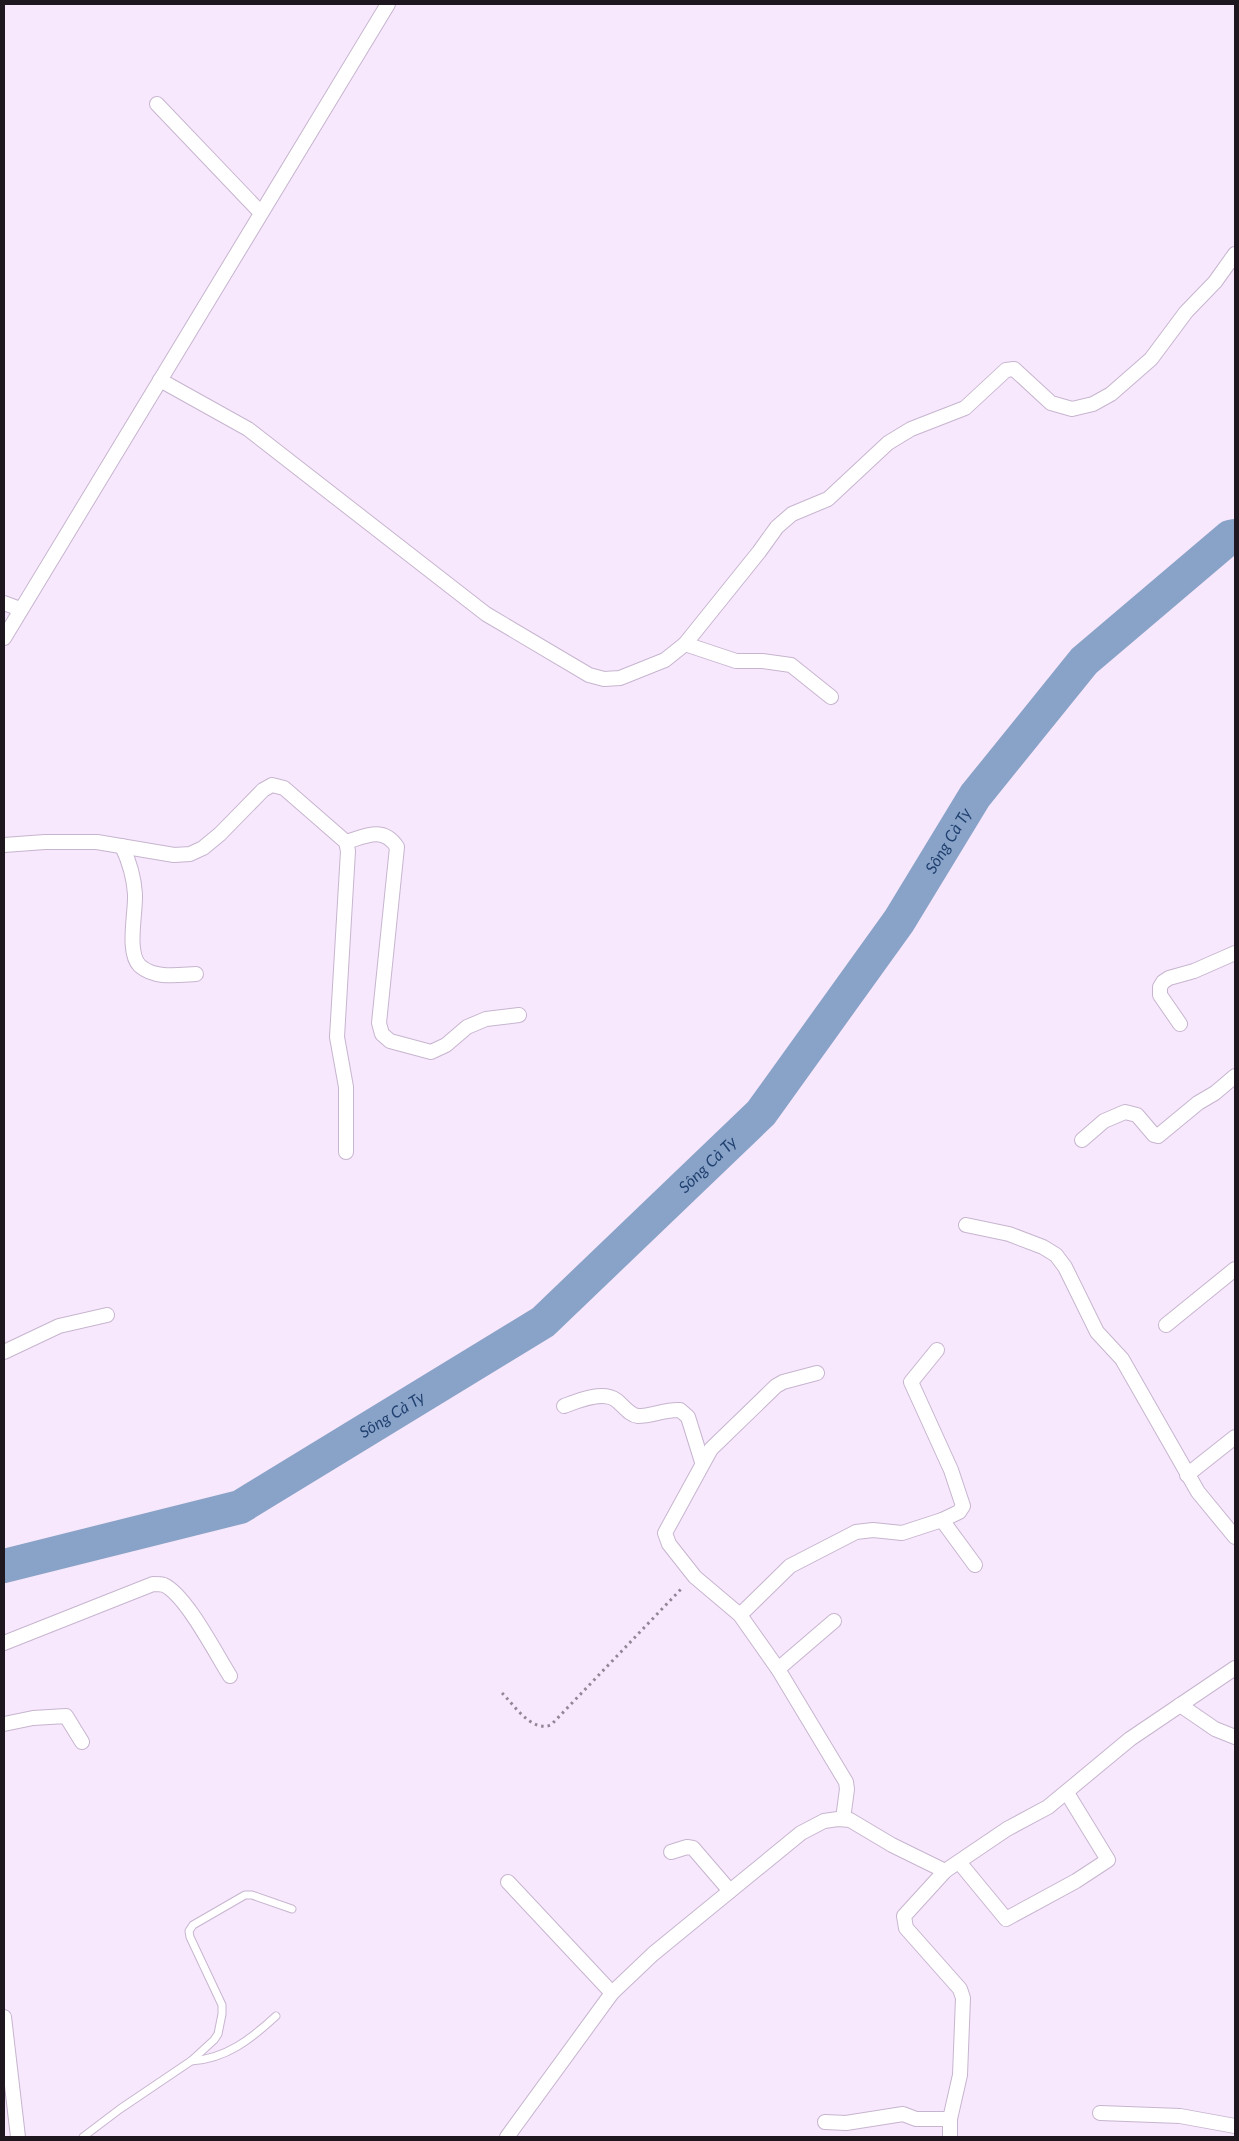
<svg xmlns="http://www.w3.org/2000/svg" width="1239" height="2141" font-family="Lato,sans-serif">
	<style>
		.lines { fill: none; stroke-linecap: round; stroke-linejoin: round }
		.river { stroke: #89a2c7; stroke-width: 34 }
		.service-casing { stroke: #c7b5cf; stroke-width: 9 }
		.minor-casing { stroke: #c7b5cf; stroke-width: 16 }
		.path { stroke: #938797; stroke-width: 3; stroke-dasharray: 2.5 4; stroke-linecap: butt }
		.service { stroke: #fff; stroke-width: 7 }
		.minor { stroke: #fff; stroke-width: 14 }
		.labels { text-anchor: middle; stroke-width: 5; stroke-linejoin: round; paint-order: stroke }
		.water-label { font-size: 16px; font-style: italic; fill: #1f4070; stroke: #fbfbfb }
	</style>
	<rect width="100%" height="100%" fill="#f7e8fd"/>
	<g class="lines">
		<path class="river" id="s1" d="M4,1566L240,1507L543,1322L761,1113L899,921L975,796L1084,661L1230,537L1235,536"/>
		<defs>
			<g id="service">
				<path d="M191,2061C226,2059 251,2039 276,2016"/>
				<path d="M83,2137L120,2109L191,2061L214,2040L218,2034L222,2014V2005L190,1937L189,1931L193,1925L245,1895H252L292,1909"/>
			</g>
			<g id="minor">
				<path d="M157,104L261,213"/>
				<path d="M160,380L248,429L486,614L589,675L604,679L620,678L665,660L685,644L759,552L777,527L792,514L828,499L888,443L911,429L965,408L1006,370L1014,369L1051,403L1072,409L1093,404L1111,394L1151,359L1186,312L1215,282L1235,254"/>
				<path d="M4,603L20,609"/>
				<path d="M4,638L388,4"/>
				<path d="M685,644L736,661H762L791,665L831,697"/>
				<path d="M346,842C366,836 383,826 397,847L379,1023L382,1034L390,1041L431,1052L446,1045L467,1027L486,1019L519,1015"/>
				<path d="M4,845L45,842H97L174,855L190,854L203,848L220,834L263,790L272,785L284,788L346,842L348,851L337,1037L346,1087V1152"/>
				<path d="M122,846C129,861 134,877 135,894C136,912 126,953 140,966C155,979 178,975 196,974"/>
				<path d="M1180,1024L1160,995V987L1163,982L1169,978L1194,971L1235,953"/>
				<path d="M1082,1140L1104,1121L1125,1112L1137,1115L1154,1135L1158,1136L1198,1103L1215,1093L1235,1076"/>
				<path d="M966,1225L1009,1234L1043,1247L1056,1255L1065,1267L1097,1332L1122,1359L1198,1492L1235,1537"/>
				<path d="M1166,1325L1235,1269"/>
				<path d="M937,1350L911,1382L951,1470L963,1506L959,1512L942,1520"/>
				<path d="M4,1352L59,1326L107,1315"/>
				<path d="M817,1373L783,1382L776,1386L711,1449L665,1533L669,1544L695,1577L740,1615L778,1669L846,1782L847,1789L843,1819"/>
				<path d="M564,1406C577,1401 603,1390 616,1400C623,1405 629,1415 638,1416C652,1416 666,1409 680,1410L688,1417L702,1462"/>
				<path d="M1187,1475L1235,1437"/>
				<path d="M740,1615L790,1566L856,1532L873,1530L902,1533L942,1520L975,1565"/>
				<path d="M4,1643L153,1584C157,1584 161,1584 164,1585C186,1595 216,1654 230,1676"/>
				<path d="M778,1669L834,1621"/>
				<path d="M1180,1705L1215,1729L1235,1737"/>
				<path d="M4,1724L33,1718L66,1716L82,1742"/>
				<path d="M671,1852L687,1847L693,1848L730,1891"/>
				<path d="M959,1862L1006,1919L1076,1881L1108,1860L1067,1793"/>
				<path d="M945,1871L904,1916L906,1928L960,1989L963,1998L960,2075L950,2119V2137"/>
				<path d="M508,1882L612,1993"/>
				<path d="M4,2017L18,2137"/>
				<path d="M1100,2113L1180,2116L1235,2126"/>
				<path d="M825,2122L846,2123L903,2114L916,2119H950"/>
				<path d="M507,2137L612,1993L653,1954L801,1833L824,1821L838,1819L850,1820L892,1845L945,1871L1007,1829L1048,1807L1130,1739L1235,1668"/>
			</g>
		</defs>
		<use href="#service" class="service-casing"/>
		<use href="#minor" class="minor-casing"/>
		<path class="path" d="M502,1693C515,1706 531,1732 551,1725L683,1587"/>
		<use href="#service" class="service"/>
		<use href="#minor" class="minor"/>
	</g>
	<g class="labels">
		<g class="water-label">
			<text dy="6" stroke="none"><textPath href="#s1" startOffset="1231">Sông Cà Ty</textPath></text>
			<text dy="6" stroke="none"><textPath href="#s1" startOffset="826">Sông Cà Ty</textPath></text>
			<text dy="6" stroke="none"><textPath href="#s1" startOffset="421">Sông Cà Ty</textPath></text>
		</g>
	</g>
	<rect width="1239" height="2141" fill="none" stroke="#1e1720" stroke-width="10"/>
</svg>
